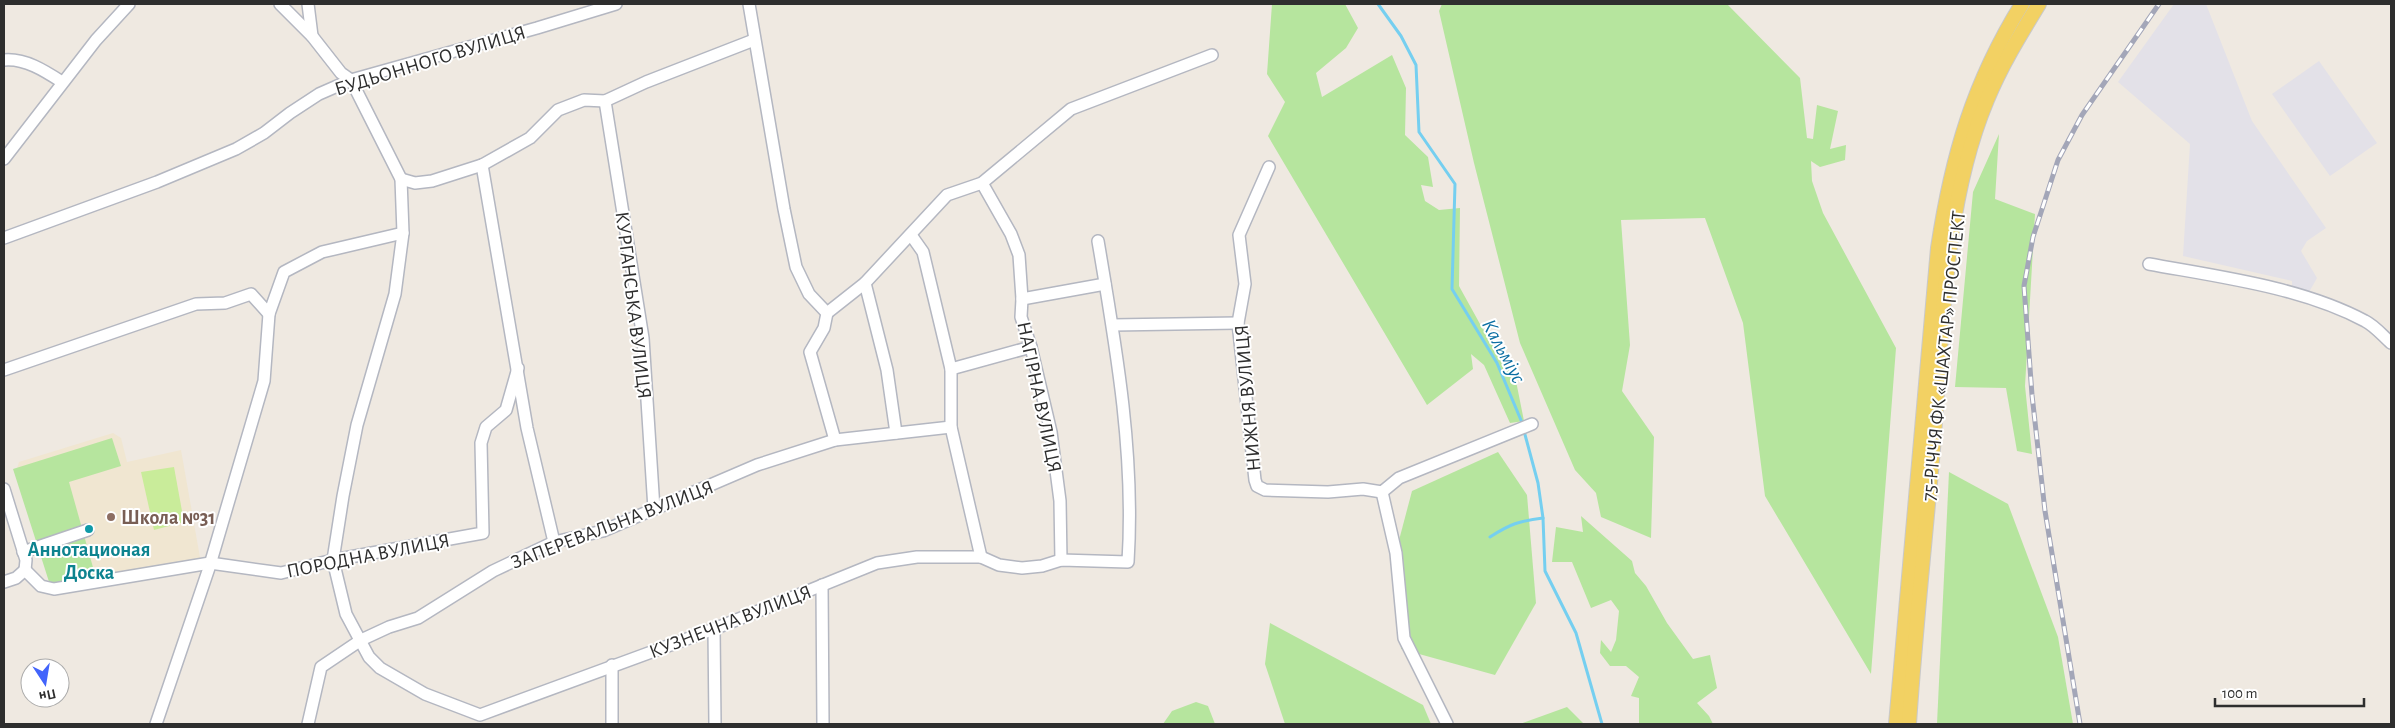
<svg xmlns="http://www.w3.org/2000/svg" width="2395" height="728" font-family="'Alegreya Sans',sans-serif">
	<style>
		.industrial { fill: #e3e1e8 }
		.education { fill: #f0e6d1 }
		.green { fill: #b6e59e }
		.pitch { fill: #c9ec9a }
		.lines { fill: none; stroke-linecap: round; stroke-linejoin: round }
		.stream { stroke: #75cff0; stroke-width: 3 }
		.minor-casing { stroke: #b4b7c1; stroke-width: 14 }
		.major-casing { stroke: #c9c9c9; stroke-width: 16 }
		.minor { stroke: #fff; stroke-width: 11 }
		.major { stroke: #f2d163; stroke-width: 14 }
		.rail-casing { stroke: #a3a6b8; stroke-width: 5 }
		.rail { stroke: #fff; stroke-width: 3; stroke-dasharray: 9; stroke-linecap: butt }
		.education-dot { fill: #8d6e63; stroke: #fff; stroke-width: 2 }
		.culture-dot { fill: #0f9aa8; stroke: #fff; stroke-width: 2 }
		.labels { text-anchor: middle; stroke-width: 4; stroke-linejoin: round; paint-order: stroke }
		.street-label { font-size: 20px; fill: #2e2e2e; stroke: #fff }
		.education-label { font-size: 20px; font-weight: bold; fill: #785e54; stroke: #fff; text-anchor: start }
		.culture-label { font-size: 20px; font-weight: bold; fill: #0d838f; stroke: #fff }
		.water-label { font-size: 21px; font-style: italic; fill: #0d6fa3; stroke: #fff }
	</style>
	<rect width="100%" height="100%" fill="#efe9e1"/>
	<g class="industrial">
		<path d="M2174,4H2206L2252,121L2326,228L2307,241L2301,251L2317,278L2308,294L2292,289V281L2183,256L2190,144L2118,82Z"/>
		<path d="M2319,61L2377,143L2330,176L2272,94Z"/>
	</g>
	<path class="education" d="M113,433L121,438L127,462L181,450L201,563L51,588L16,472L19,462Z"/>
	<g class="green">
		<path d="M1272,4H1345L1358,28L1346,48L1316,73L1322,97L1392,55L1406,88L1405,135L1428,157L1433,187L1421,185L1425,201L1439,210L1460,208L1459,286L1480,324L1516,381L1524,421L1510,423L1484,365L1471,354L1473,369L1427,405L1268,136L1285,102L1267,74Z"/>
		<path d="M1442,4H1727L1800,78L1807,138L1813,139L1817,105L1838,111L1830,149L1846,145L1845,160L1820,167L1811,161L1812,181L1823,213L1896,348L1871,674L1765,496L1743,323L1705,218L1621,220L1630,345L1622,391L1654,437L1651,538L1601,517L1596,493L1575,470L1520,343L1474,163L1439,11Z"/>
		<path d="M1999,134L1995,199L2035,214L2025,386L2032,454L2017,451L2006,388L1955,387L1973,192Z"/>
		<path d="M112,438L121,466L69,482L96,578L51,588L13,469Z"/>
		<path d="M1498,452L1527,495L1536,603L1495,675L1401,649L1398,544L1412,491Z"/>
		<path d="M1949,472L2008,504L2058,637L2073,724H1937Z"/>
		<path d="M1581,516L1632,561L1635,573L1646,586L1667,623L1693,659L1710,655L1717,688L1697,703L1709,716L1713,724H1639V698L1631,696L1639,677L1626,666H1610L1600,653L1601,640L1611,652L1616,640L1619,611L1611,600L1591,608L1572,562H1552L1556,527L1583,532Z"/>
		<path d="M1270,623L1423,705L1431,724H1285L1265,664Z"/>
		<path d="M1196,702L1208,706L1215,724H1163L1172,711Z"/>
		<path d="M1567,707L1584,724H1520Z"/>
	</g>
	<path class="pitch" d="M174,467L184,522L154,530L141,472Z"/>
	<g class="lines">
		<g class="stream">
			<path d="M1378,4L1401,36L1416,65L1419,132L1455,184L1452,289L1497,363L1523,425"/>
			<path d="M1524,431L1538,483L1543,518L1545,571L1576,633L1602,724"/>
			<path d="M1490,537C1510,524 1519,521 1543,518"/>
		</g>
		<defs>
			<g id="minor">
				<path d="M280,4L312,36L341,73L351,80L401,179L403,233L395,294L357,425L343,496L333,560L346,614L369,657L380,668L425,694L480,715L714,629L877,563L917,557H981L999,565L1022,568L1042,566L1061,560L1128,562C1135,454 1116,347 1098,241"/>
				<path d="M308,4L312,36"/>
				<path d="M749,4L784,209L796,267L809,294L827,313L824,328L810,352L835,440"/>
				<path d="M4,60C25,58 45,71 62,82"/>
				<path d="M605,101L643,338L654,509"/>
				<path d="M4,159L96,40L129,4"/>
				<path d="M482,165L527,428L554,542"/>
				<path d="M1269,167L1239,235L1245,284L1238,323L1255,480L1257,486L1265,490L1328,492L1363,489L1382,492L1399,478L1532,424"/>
				<path d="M401,179L415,183L432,181L482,165L530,138L558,110L584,100L605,101L646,82L754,40"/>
				<path d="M982,183L1011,234L1019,255L1022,299L1021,317L1031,347L1051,432L1060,501L1061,560"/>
				<path d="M911,235L923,252L951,369V427L981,557"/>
				<path d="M4,238L157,182L236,149L264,133L290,113L319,94L351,80L537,28L616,4"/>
				<path d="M2149,264C2220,277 2301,287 2365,321C2375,326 2383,336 2391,343"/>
				<path d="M865,283L887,370L896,433"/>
				<path d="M1022,299L1105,284"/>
				<path d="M827,313L865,283L947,195L982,183L1071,109L1212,55"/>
				<path d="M1113,325L1238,323"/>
				<path d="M951,369L1031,347"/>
				<path d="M4,370L196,304L225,303L251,294L269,314L284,272L322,252L403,233"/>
				<path d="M4,489L26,560L25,570"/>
				<path d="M1382,492L1396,553L1404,638L1447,724"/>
				<path d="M23,552L88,530"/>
				<path d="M25,570L41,586L54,589L210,563L281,573L333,560L483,533L481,443L486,427L506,410L518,368"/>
				<path d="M4,582L16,578L25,570"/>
				<path d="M822,585L823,724"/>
				<path d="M714,629L715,724"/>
				<path d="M156,724L209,568L264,381L269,314"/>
				<path d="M308,724L321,667L361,640L389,627L418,618L493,571L554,542L603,531L757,465L835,440L951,427"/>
				<path d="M612,724V665"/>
			</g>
			<g id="major">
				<path d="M1896,724L1938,248C1952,156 1973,83 2022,4"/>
				<path d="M1909,724C1915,633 1925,541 1933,449C1942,337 1943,205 1987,100C2001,66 2020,35 2039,4"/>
			</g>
		</defs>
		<use href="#minor" class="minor-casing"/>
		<use href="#major" class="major-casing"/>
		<use href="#minor" class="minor"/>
		<use href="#major" class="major"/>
		<defs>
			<path id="rail" d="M2080,724L2045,511L2032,395L2024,286L2033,237L2058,160L2082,115L2159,4"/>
		</defs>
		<use href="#rail" class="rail-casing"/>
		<use href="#rail" class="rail"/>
	</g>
	<circle class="education-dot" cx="111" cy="517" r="5"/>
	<circle class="culture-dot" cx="89" cy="529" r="5"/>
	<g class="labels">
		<g class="street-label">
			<text transform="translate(430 60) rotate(-17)" y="7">БУДЬОННОГО ВУЛИЦЯ</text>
			<text transform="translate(634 305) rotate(83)" y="7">КУРГАНСЬКА ВУЛИЦЯ</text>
			<text transform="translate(1943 356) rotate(-84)" y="7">75-РІЧЧЯ ФК «ШАХТАР» ПРОСПЕКТ</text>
			<text transform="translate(1040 397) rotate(78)" y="7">НАГІРНА ВУЛИЦЯ</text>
			<text transform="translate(1247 398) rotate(-95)" y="7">НИЖНЯ ВУЛИЦЯ</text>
			<text transform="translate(612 524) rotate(-21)" y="7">ЗАПЕРЕВАЛЬНА ВУЛИЦЯ</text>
			<text transform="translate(368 555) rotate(-11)" y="7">ПОРОДНА ВУЛИЦЯ</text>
			<text transform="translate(730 621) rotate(-21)" y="7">КУЗНЕЧНА ВУЛИЦЯ</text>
		</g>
		<g class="education-label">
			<text x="121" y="524">Школа №31</text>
		</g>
		<g class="culture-label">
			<text x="89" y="556">Аннотационая<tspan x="89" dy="23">Доска</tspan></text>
		</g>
		<g class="water-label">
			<text transform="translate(1504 351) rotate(62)" y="7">Кальміус</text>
		</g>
	</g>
	<rect width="2395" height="728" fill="none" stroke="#2e2e2e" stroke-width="10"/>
	<g transform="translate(45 683) rotate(168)"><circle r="24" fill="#ffffff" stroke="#ababab"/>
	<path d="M0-4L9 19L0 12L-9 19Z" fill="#4264fb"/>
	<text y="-8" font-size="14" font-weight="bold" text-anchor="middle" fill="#2e2e2e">Пн</text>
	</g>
	<path d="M2215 698v8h149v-8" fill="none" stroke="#2e2e2e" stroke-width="2.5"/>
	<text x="2222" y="698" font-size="15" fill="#2e2e2e" stroke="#ffffff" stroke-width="4" paint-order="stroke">100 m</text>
</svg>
